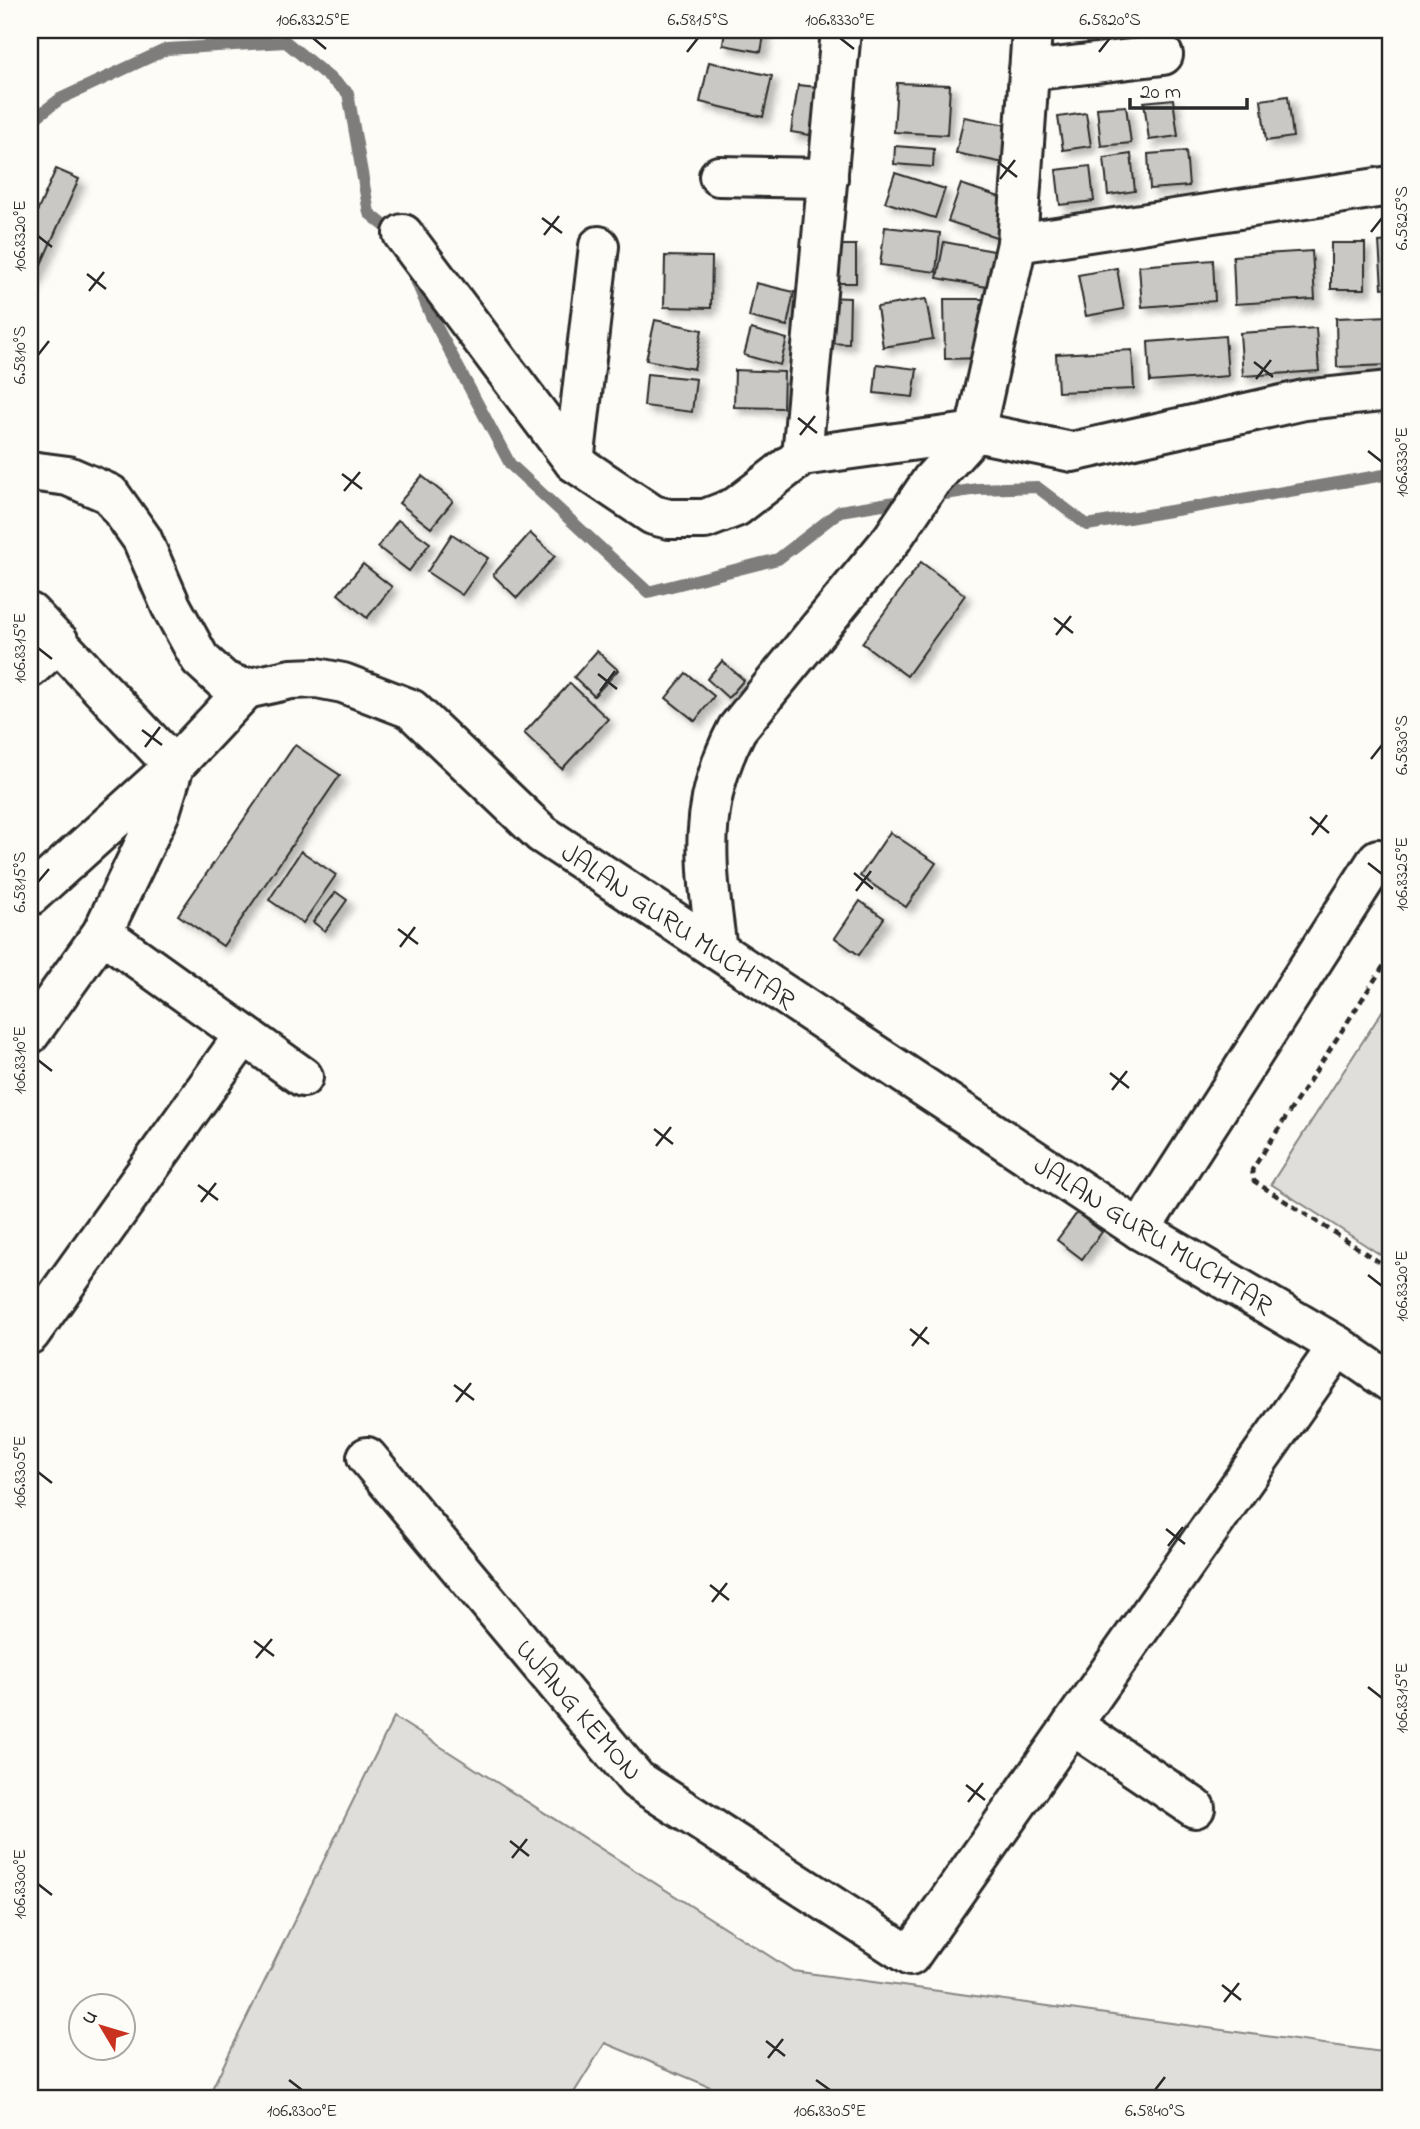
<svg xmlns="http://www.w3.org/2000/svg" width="1420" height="2129" font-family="'Indie Flower',sans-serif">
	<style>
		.green { fill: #dfdeda; stroke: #858482; stroke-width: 2 }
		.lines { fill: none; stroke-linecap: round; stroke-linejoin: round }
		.stream { stroke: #7e7d7b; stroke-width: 12 }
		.building { fill: #c9c8c4; stroke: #2b2b2b; stroke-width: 2; filter: url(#shadow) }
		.minor-casing { stroke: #2b2b2b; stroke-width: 44 }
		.path { stroke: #2b2b2b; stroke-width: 4.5; stroke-dasharray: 7 5; stroke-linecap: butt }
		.minor { stroke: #fdfcf7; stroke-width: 38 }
		.ticks { fill: none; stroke: #2b2b2b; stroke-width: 2.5 }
		.labels { text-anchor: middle; stroke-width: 5; stroke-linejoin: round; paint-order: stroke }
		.street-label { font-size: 28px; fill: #2b2b2b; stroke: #fdfcf7 }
		.neatline { fill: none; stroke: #2b2b2b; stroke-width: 2.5 }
		.ticks-label { font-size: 18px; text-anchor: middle; fill: #2b2b2b }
	</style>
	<defs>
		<filter id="shadow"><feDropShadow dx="6" dy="6" stdDeviation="3.5" flood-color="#0004"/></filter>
	</defs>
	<rect width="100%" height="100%" fill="#fdfcf7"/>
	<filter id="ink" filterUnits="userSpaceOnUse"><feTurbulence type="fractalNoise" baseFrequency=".0143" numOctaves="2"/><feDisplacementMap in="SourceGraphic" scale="14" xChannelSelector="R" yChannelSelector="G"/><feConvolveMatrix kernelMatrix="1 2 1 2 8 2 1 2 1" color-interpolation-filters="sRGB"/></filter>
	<g filter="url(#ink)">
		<g class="green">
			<path d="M1390,999V1261L1271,1184Z"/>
			<path d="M394,1717L793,1971L1390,2053V2099H739L605,2043L570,2099H207Z"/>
		</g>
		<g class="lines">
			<g class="stream">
				<path d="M30,122L60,99L167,49L286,42L348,93L369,213L396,235"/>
				<path d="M412,271L431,316L510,464L648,592L778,559L840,511L907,500"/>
				<path d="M932,496L978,489L1037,487L1087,525L1390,474"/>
			</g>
		</g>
		<g class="building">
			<path d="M725,30H765L761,52L723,45Z"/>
			<path d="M709,62L772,76L763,117L700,102Z"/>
			<path d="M897,83L950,85L947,135L894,132Z"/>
			<path d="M798,85L817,87L810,135L791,132Z"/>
			<path d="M1288,96L1293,137L1266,141L1261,100Z"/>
			<path d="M1173,99L1178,136L1149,140L1144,102Z"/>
			<path d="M1126,106L1131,143L1101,146L1097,108Z"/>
			<path d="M1086,113L1091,146L1063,150L1058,117Z"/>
			<path d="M964,117L1012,126L1004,163L956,153Z"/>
			<path d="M895,146L934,149L933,167L894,164Z"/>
			<path d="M1186,151L1189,186L1150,189L1148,154Z"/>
			<path d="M1131,154L1135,191L1108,195L1104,158Z"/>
			<path d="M1090,166L1094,201L1060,205L1056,170Z"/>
			<path d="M56,169L79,179L30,289V228Z"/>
			<path d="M895,173L945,189L935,218L885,202Z"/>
			<path d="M961,184L1014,202L1002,239L948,221Z"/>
			<path d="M885,227L940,233L936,272L880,265Z"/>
			<path d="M1390,241V287L1382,288L1379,242Z"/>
			<path d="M944,242L1005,253L998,289L937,278Z"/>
			<rect x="1331" y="243" width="34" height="46"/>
			<rect x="832" y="245" width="24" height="38"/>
			<path d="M1312,251L1315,299L1235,304L1233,256Z"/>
			<path d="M665,256L712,257L711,308L664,307Z"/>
			<path d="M1213,260L1215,301L1142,307L1139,266Z"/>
			<path d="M1117,268L1124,309L1086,316L1078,275Z"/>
			<path d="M756,283L794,292L787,326L749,317Z"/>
			<path d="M825,297L850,298L849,344L824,343Z"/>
			<path d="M926,299L933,339L883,347L877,307Z"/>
			<path d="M944,299H987L988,358L945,359Z"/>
			<path d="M1390,316V365L1337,367L1336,318Z"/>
			<path d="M655,320L702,330L694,369L646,360Z"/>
			<path d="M1316,328L1319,371L1243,376L1240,333Z"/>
			<path d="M751,329L787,339L780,365L744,355Z"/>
			<path d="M1225,336L1228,376L1150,382L1148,342Z"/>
			<path d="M1132,350L1134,389L1058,392L1056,354Z"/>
			<path d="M877,364L917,369L913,397L874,393Z"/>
			<path d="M735,370L784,372L783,408L734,407Z"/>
			<path d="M647,374L696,379L692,412L644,406Z"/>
			<path d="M422,476L453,501L431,528L399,503Z"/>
			<path d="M398,520L430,543L409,571L378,547Z"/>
			<path d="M530,533L555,556L517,598L493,575Z"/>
			<path d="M452,534L488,558L462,595L427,572Z"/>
			<path d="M921,562L965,595L907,676L862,643Z"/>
			<path d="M363,564L392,587L367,618L338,594Z"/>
			<path d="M597,651L618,670L594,696L574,677Z"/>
			<path d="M722,661L744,680L728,698L707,679Z"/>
			<path d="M686,673L714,696L695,721L666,698Z"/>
			<path d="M570,683L608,719L562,769L524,733Z"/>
			<path d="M295,745L340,775L223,946L178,915Z"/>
			<path d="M890,832L936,863L906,907L860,876Z"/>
			<path d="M301,851L336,875L303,923L269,900Z"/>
			<path d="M336,892L347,900L325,931L313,922Z"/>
			<path d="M860,901L884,918L859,955L835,938Z"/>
			<path d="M1077,1213L1102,1232L1082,1259L1057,1240Z"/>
		</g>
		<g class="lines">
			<defs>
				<g id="minor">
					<path d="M1029,71L1163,55"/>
					<path d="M719,176L828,178"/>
					<path d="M403,234L574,462L653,515L669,519H705L736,507L802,456L975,432L1072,452L1304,400L1390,391"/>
					<path d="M1017,243L1390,186"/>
					<path d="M802,456L841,30"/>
					<path d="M574,462L599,246"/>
					<path d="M30,471L68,476L110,494L142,539L171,606L200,659L224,681L246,689L291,679L317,678L343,683L411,709L542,834L1140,1230L1338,1346L1390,1382"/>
					<path d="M30,613L174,766L160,812L102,933L30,1034"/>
					<path d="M30,668L59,642"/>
					<path d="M30,896L174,766L246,689"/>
					<path d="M102,933L303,1077"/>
					<path d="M717,950C706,867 696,807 737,729L892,539L931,481L975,432L1017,243L1032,30"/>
					<path d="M1140,1230L1378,859"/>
					<path d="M30,1334L244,1035"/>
					<path d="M367,1457L637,1780L910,1956L1338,1346"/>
					<path d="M1072,1725L1195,1808"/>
				</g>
			</defs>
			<use href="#minor" class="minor-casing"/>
			<path class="path" d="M1390,956L1252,1170L1254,1181L1390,1269"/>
			<use href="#minor" class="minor"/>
		</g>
	</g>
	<path class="ticks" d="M313,38L326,49M840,38L854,49M687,52L698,38M1099,52L1110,38M998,162L1017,177M1000,179L1015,160M542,218L562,233M1371,232L1382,218M544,235L559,216M38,236L52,247M87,274L106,289M89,291L104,272M38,355L49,341M1254,362L1273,377M1256,379L1271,360M798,418L817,433M800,435L815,416M1368,451L1382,462M342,474L362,489M344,491L360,472M1054,618L1073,633M1056,635L1071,616M38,648L52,659M598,674L617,689M600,691L615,671M142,730L162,745M145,747L160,727M1371,759L1382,745M1310,817L1329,833M1312,835L1327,815M1368,863L1382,874M854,873L873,889M38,882L49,869M856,891L871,871M398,929L418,944M400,947L415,927M38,1060L52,1071M1110,1073L1129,1088M1112,1090L1127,1071M654,1129L673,1144M656,1146L671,1127M198,1185L218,1200M201,1202L216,1183M1368,1275L1382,1286M910,1329L929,1344M912,1346L927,1327M454,1385L474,1400M456,1402L471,1383M38,1472L52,1483M1166,1529L1185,1544M1168,1546L1183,1527M710,1585L729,1600M712,1602L727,1583M254,1641L274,1656M256,1658L272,1639M1368,1687L1382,1698M966,1785L985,1800M968,1802L983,1783M510,1841L529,1856M512,1858L527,1839M38,1884L52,1895M1222,1985L1241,2000M1224,2002L1239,1983M766,2041L785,2056M768,2058L783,2039M289,2080L302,2090M816,2080L830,2090M1155,2090L1165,2077"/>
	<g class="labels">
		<g class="street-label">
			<text transform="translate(679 925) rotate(34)" y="10">JALAN GURU MUCHTAR</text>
			<text transform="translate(1154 1234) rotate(32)" y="10">JALAN GURU MUCHTAR</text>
			<text transform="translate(580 1709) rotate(49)" y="10">UJANG KEMON</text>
		</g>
	</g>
	<rect width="1420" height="2129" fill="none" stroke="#fdfcf7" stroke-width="77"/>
	<g transform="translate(102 2027) rotate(308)"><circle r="33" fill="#fdfcf7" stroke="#a9a8a5" stroke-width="2"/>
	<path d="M0-5L12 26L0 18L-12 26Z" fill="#c8321e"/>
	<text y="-10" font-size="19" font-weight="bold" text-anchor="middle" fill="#2b2b2b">U</text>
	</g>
	<path d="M1130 98v10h117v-10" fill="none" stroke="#2b2b2b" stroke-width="3.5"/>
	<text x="1140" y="98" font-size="21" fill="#2b2b2b" stroke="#fdfcf7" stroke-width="5" paint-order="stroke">20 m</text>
	<rect x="38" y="38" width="1344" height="2052" class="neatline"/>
	<g class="ticks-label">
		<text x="313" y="25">106.8325°E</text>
		<text x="698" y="25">6.5815°S</text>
		<text x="840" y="25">106.8330°E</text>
		<text x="1110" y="25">6.5820°S</text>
		<text transform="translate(1401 218) rotate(-90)" y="6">6.5825°S</text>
		<text transform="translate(19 236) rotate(-90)" y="6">106.8320°E</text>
		<text transform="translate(19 355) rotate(-90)" y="6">6.5810°S</text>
		<text transform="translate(1401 462) rotate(-90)" y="6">106.8330°E</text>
		<text transform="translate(19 648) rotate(-90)" y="6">106.8315°E</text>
		<text transform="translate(1401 745) rotate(-90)" y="6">6.5830°S</text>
		<text transform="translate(1401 874) rotate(-90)" y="6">106.8325°E</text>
		<text transform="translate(19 882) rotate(-90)" y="6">6.5815°S</text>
		<text transform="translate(19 1060) rotate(-90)" y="6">106.8310°E</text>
		<text transform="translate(1401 1286) rotate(-90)" y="6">106.8320°E</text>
		<text transform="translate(19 1472) rotate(-90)" y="6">106.8305°E</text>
		<text transform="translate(1401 1698) rotate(-90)" y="6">106.8315°E</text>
		<text transform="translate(19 1884) rotate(-90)" y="6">106.8300°E</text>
		<text x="302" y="2116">106.8300°E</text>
		<text x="830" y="2116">106.8305°E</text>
		<text x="1155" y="2116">6.5840°S</text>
	</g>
</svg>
